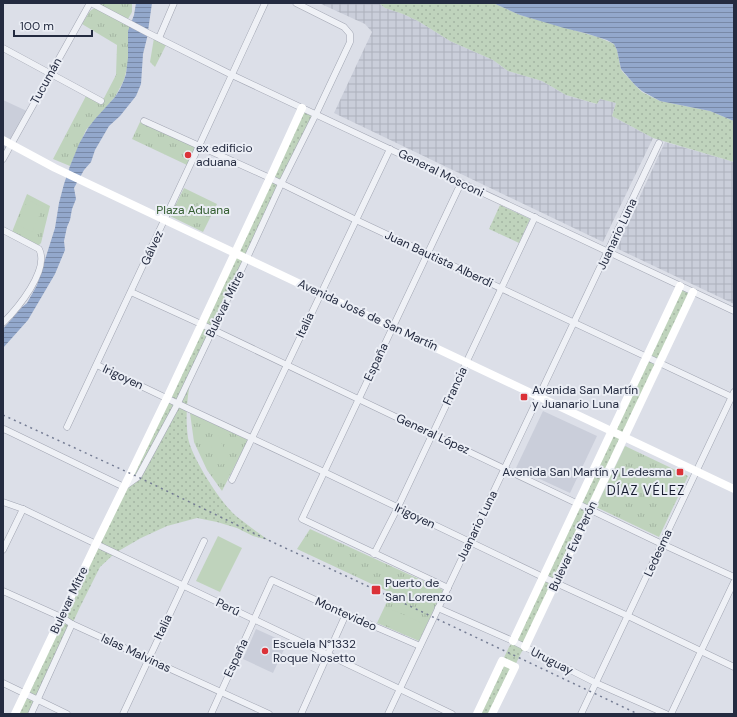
<svg xmlns="http://www.w3.org/2000/svg" width="737" height="717" font-family="'DM Sans',sans-serif">
	<style>
		.built { fill: #caceda }
		.industrial { fill: url(#industrial-grid) }
		.grass { fill: url(#grass-dots) }
		.park { fill: url(#park-tufts) }
		.pitch { fill: #bfd3bc }
		.water { fill: url(#water-rules) }
		.lines { fill: none; stroke-linecap: round; stroke-linejoin: round }
		.street-casing { stroke: #a1a5b2; stroke-width: 7 }
		.street { stroke: #eff1f6; stroke-width: 6 }
		.secondary { stroke: #fff; stroke-width: 8 }
		.rail { stroke: #747c93; stroke-width: 1.5; stroke-dasharray: 2 4; stroke-linecap: butt }
		.poi-dot { fill: #db3238; stroke: #ebeef5; stroke-width: 1.5 }
		.labels { text-anchor: middle; stroke-width: 4; stroke-linejoin: round; paint-order: stroke }
		.street-label { font-size: 12px; fill: #242b40; stroke: #ebeef5 }
		.poi-label { font-size: 12px; fill: #242b40; stroke: #ebeef5; text-anchor: start }
		.park-label { font-size: 12px; fill: #335d30; stroke: #ebeef5 }
		.neighbourhood-label { font-size: 13px; letter-spacing: 1px; fill: #171c30; stroke: #ebeef5 }
	</style>
	<defs>
		<pattern id="industrial-grid" width="8" height="8" patternUnits="userSpaceOnUse"><rect width="8" height="8" fill="#caceda"/><path d="M0 4h8M4 0v8" fill="none" stroke="#adb1bc"/></pattern>
		<pattern id="grass-dots" width="8" height="8" patternUnits="userSpaceOnUse"><rect width="8" height="8" fill="#bfd3bc"/><path d="M2 2h.1M6 6h.1" fill="none" stroke="#a4b5a3" stroke-width="1.8" stroke-linecap="round"/></pattern>
		<pattern id="park-tufts" width="24" height="20" patternUnits="userSpaceOnUse"><rect width="24" height="20" fill="#bfd3bc"/><path d="M3 7l-1-3M5 7V3M7 7l1-3M15 17l-1-3M17 17v-4M19 17l1-3" fill="none" stroke="#a4b5a3"/></pattern>
		<pattern id="water-rules" width="6" height="5" patternUnits="userSpaceOnUse"><rect width="6" height="5" fill="#93a8cc"/><path d="M0 2.5h6" fill="none" stroke="#7889a7"/></pattern>
	</defs>
	<rect width="100%" height="100%" fill="#dcdfe8"/>
	<g class="built">
		<path d="M3,100L29,112L3,159Z"/>
		<path d="M543,411L597,436L570,493L516,468Z"/>
		<path d="M256,629L287,643L273,673L243,659Z"/>
	</g>
	<g class="industrial">
		<path d="M319,3H379L385,8L403,14L418,21L450,41L493,60L508,71L542,81L566,95L596,104L600,99L616,103L612,116L653,138L603,242L334,113L372,32L365,24Z"/>
		<path d="M665,142L734,162V304L616,248Z"/>
	</g>
	<g class="grass">
		<path d="M379,3H493L520,15L598,37L614,44L617,50L621,70L635,85L642,92L660,101L710,111L734,121V162L653,138L612,116L616,103L600,99L597,104L566,95L542,81L508,71L493,60L450,41L418,21L403,14L385,8Z"/>
		<path d="M302,108L315,114L192,374C187,394 185,417 188,438C192,458 220,502 236,516C246,524 257,532 268,540L253,536L237,528L217,522L197,518L167,526L141,538L115,553L100,567L80,607L31,714H15Z"/>
		<path d="M500,205L530,219L519,243L489,229Z"/>
		<path d="M680,286L693,292L525,647L521,653L492,714H477L509,647L513,641Z"/>
	</g>
	<g class="park">
		<path d="M96,3H132V12L128,19Z"/>
		<path d="M96,7L130,25L128,38V64L124,80L115,97L86,130L70,166L53,159L86,96L98,102L104,98L116,75L117,45L82,24L90,11Z"/>
		<path d="M154,38L166,45L155,67L150,62Z"/>
		<path d="M140,122L195,147L187,165L132,139Z"/>
		<path d="M184,188L217,204L203,232L170,216Z"/>
		<path d="M27,194L50,206L41,243L38,246L12,232Z"/>
		<path d="M190,413L248,440L222,491L207,470L194,442Z"/>
		<path d="M625,446L688,476L659,537L596,507Z"/>
		<path d="M310,529L443,590L419,641L377,623L391,593L297,549Z"/>
	</g>
	<g class="pitch">
		<path d="M28,200L43,207L32,232L17,225Z"/>
		<path d="M218,435L229,460L220,465L209,441Z"/>
		<path d="M218,536L242,548L220,592L196,581Z"/>
		<path d="M386,607L422,623L415,638L379,622Z"/>
	</g>
	<g class="water">
		<path d="M136,3H152L147,38L143,54L141,84L136,96L120,116L109,126L95,150L91,162L84,170L74,188L76,199L72,209L70,220L67,227L64,241L65,250L55,274L28,320L3,348V329L22,307L27,303L37,285L55,228L59,203L64,184L70,166L79,144L88,128L95,119L115,97L120,89L124,80L126,74L128,58V31L134,15Z"/>
		<path d="M493,3H734V121L710,111L660,101L642,91L635,85L621,69L617,50L614,44L607,40L585,33L564,28L520,15Z"/>
	</g>
	<g class="lines">
		<defs>
			<g id="street">
				<path d="M91,3L148,33L232,75L734,311"/>
				<path d="M159,38L174,3"/>
				<path d="M3,48L101,101"/>
				<path d="M144,121L270,178L356,220L734,398"/>
				<path d="M3,159L90,3"/>
				<path d="M3,230L39,249C50,270 17,309 3,323"/>
				<path d="M131,292L201,324L662,544L734,577"/>
				<path d="M97,365L187,408L324,472L543,577L628,616L734,667"/>
				<path d="M67,427L199,146L265,3"/>
				<path d="M3,430L4,429L124,487L138,477L178,403L247,258L281,184L318,110L350,42V34L344,27L296,3"/>
				<path d="M232,480L390,149"/>
				<path d="M3,502L23,509L452,714"/>
				<path d="M3,550L23,509"/>
				<path d="M374,554L398,507L535,217"/>
				<path d="M448,588L302,519L461,183"/>
				<path d="M3,591L61,617L72,624L269,714"/>
				<path d="M438,608L513,641L596,683L666,714"/>
				<path d="M3,683L67,714"/>
				<path d="M31,714L72,624"/>
				<path d="M123,714L204,541"/>
				<path d="M211,714L272,580L346,614L420,646"/>
				<path d="M301,714L346,614"/>
				<path d="M388,714L659,143"/>
				<path d="M581,714L734,392"/>
				<path d="M671,714L734,582"/>
			</g>
		</defs>
		<use href="#street" class="street-casing"/>
		<use href="#street" class="street"/>
		<g class="secondary">
			<path d="M3,140L55,168L734,489"/>
			<path d="M513,641L680,286"/>
			<path d="M525,647L693,292"/>
			<path d="M15,714L96,544L124,487L167,398L270,178L302,108"/>
			<path d="M477,714L502,661L515,667L492,714"/>
		</g>
		<path class="rail" d="M3,415L138,477L268,540L361,583L638,714"/>
	</g>
	<g class="poi-dot">
		<circle cx="188" cy="155" r="4"/>
		<rect x="520" y="393" width="8" height="8" rx="2"/>
		<rect x="676" y="468" width="8" height="8" rx="2"/>
		<rect x="371" y="585" width="10" height="10" rx="2"/>
		<circle cx="265" cy="651" r="4"/>
	</g>
	<g class="labels">
		<g class="street-label">
			<text transform="translate(46 81) rotate(-61)" y="4">Tucumán</text>
			<text transform="translate(441 173) rotate(26)" y="4">General Mosconi</text>
			<text transform="translate(617 234) rotate(-65)" y="4">Juanario Luna</text>
			<text transform="translate(152 248) rotate(-65)" y="4">Gálvez</text>
			<text transform="translate(439 259) rotate(25)" y="4">Juan Bautista Alberdi</text>
			<text transform="translate(225 304) rotate(-64)" y="4">Bulevar Mitre</text>
			<text transform="translate(368 315) rotate(25)" y="4">Avenida José de San Martín</text>
			<text transform="translate(305 325) rotate(-65)" y="4">Italia</text>
			<text transform="translate(376 362) rotate(-65)" y="4">España</text>
			<text transform="translate(123 377) rotate(25)" y="4">Irigoyen</text>
			<text transform="translate(455 386) rotate(-65)" y="4">Francia</text>
			<text transform="translate(433 434) rotate(25)" y="4">General López</text>
			<text transform="translate(415 516) rotate(25)" y="4">Irigoyen</text>
			<text transform="translate(477 526) rotate(-64)" y="4">Juanario Luna</text>
			<text transform="translate(573 546) rotate(-65)" y="4">Bulevar Eva Perón</text>
			<text transform="translate(658 553) rotate(-65)" y="4">Ledesma</text>
			<text transform="translate(69 600) rotate(-65)" y="4">Bulevar Mitre</text>
			<text transform="translate(228 607) rotate(26)" y="4">Perú</text>
			<text transform="translate(346 614) rotate(24)" y="4">Montevideo</text>
			<text transform="translate(163 627) rotate(-65)" y="4">Italia</text>
			<text transform="translate(136 653) rotate(25)" y="4">Islas Malvinas</text>
			<text transform="translate(236 658) rotate(-65)" y="4">España</text>
			<text transform="translate(552 661) rotate(27)" y="4">Uruguay</text>
		</g>
		<g class="poi-label">
			<text x="196" y="152">ex edificio<tspan x="196" dy="14">aduana</tspan></text>
			<text x="532" y="394">Avenida San Martín<tspan x="532" dy="14">y Juanario Luna</tspan></text>
			<text x="672" y="476" text-anchor="end">Avenida San Martín y Ledesma</text>
			<text x="385" y="587">Puerto de<tspan x="385" dy="14">San Lorenzo</tspan></text>
			<text x="273" y="648">Escuela N°1332<tspan x="273" dy="14">Roque Nosetto</tspan></text>
		</g>
		<g class="park-label">
			<text x="193" y="214">Plaza Aduana</text>
		</g>
		<g class="neighbourhood-label">
			<text x="646" y="495">DÍAZ VÉLEZ</text>
		</g>
	</g>
	<rect width="737" height="717" fill="none" stroke="#242b40" stroke-width="8"/>
	<path d="M14 30v6h78v-6" fill="none" stroke="#242b40" stroke-width="2"/>
	<text x="20" y="30" font-size="12" fill="#242b40" stroke="#ebeef5" stroke-width="3" paint-order="stroke">100 m</text>
</svg>
